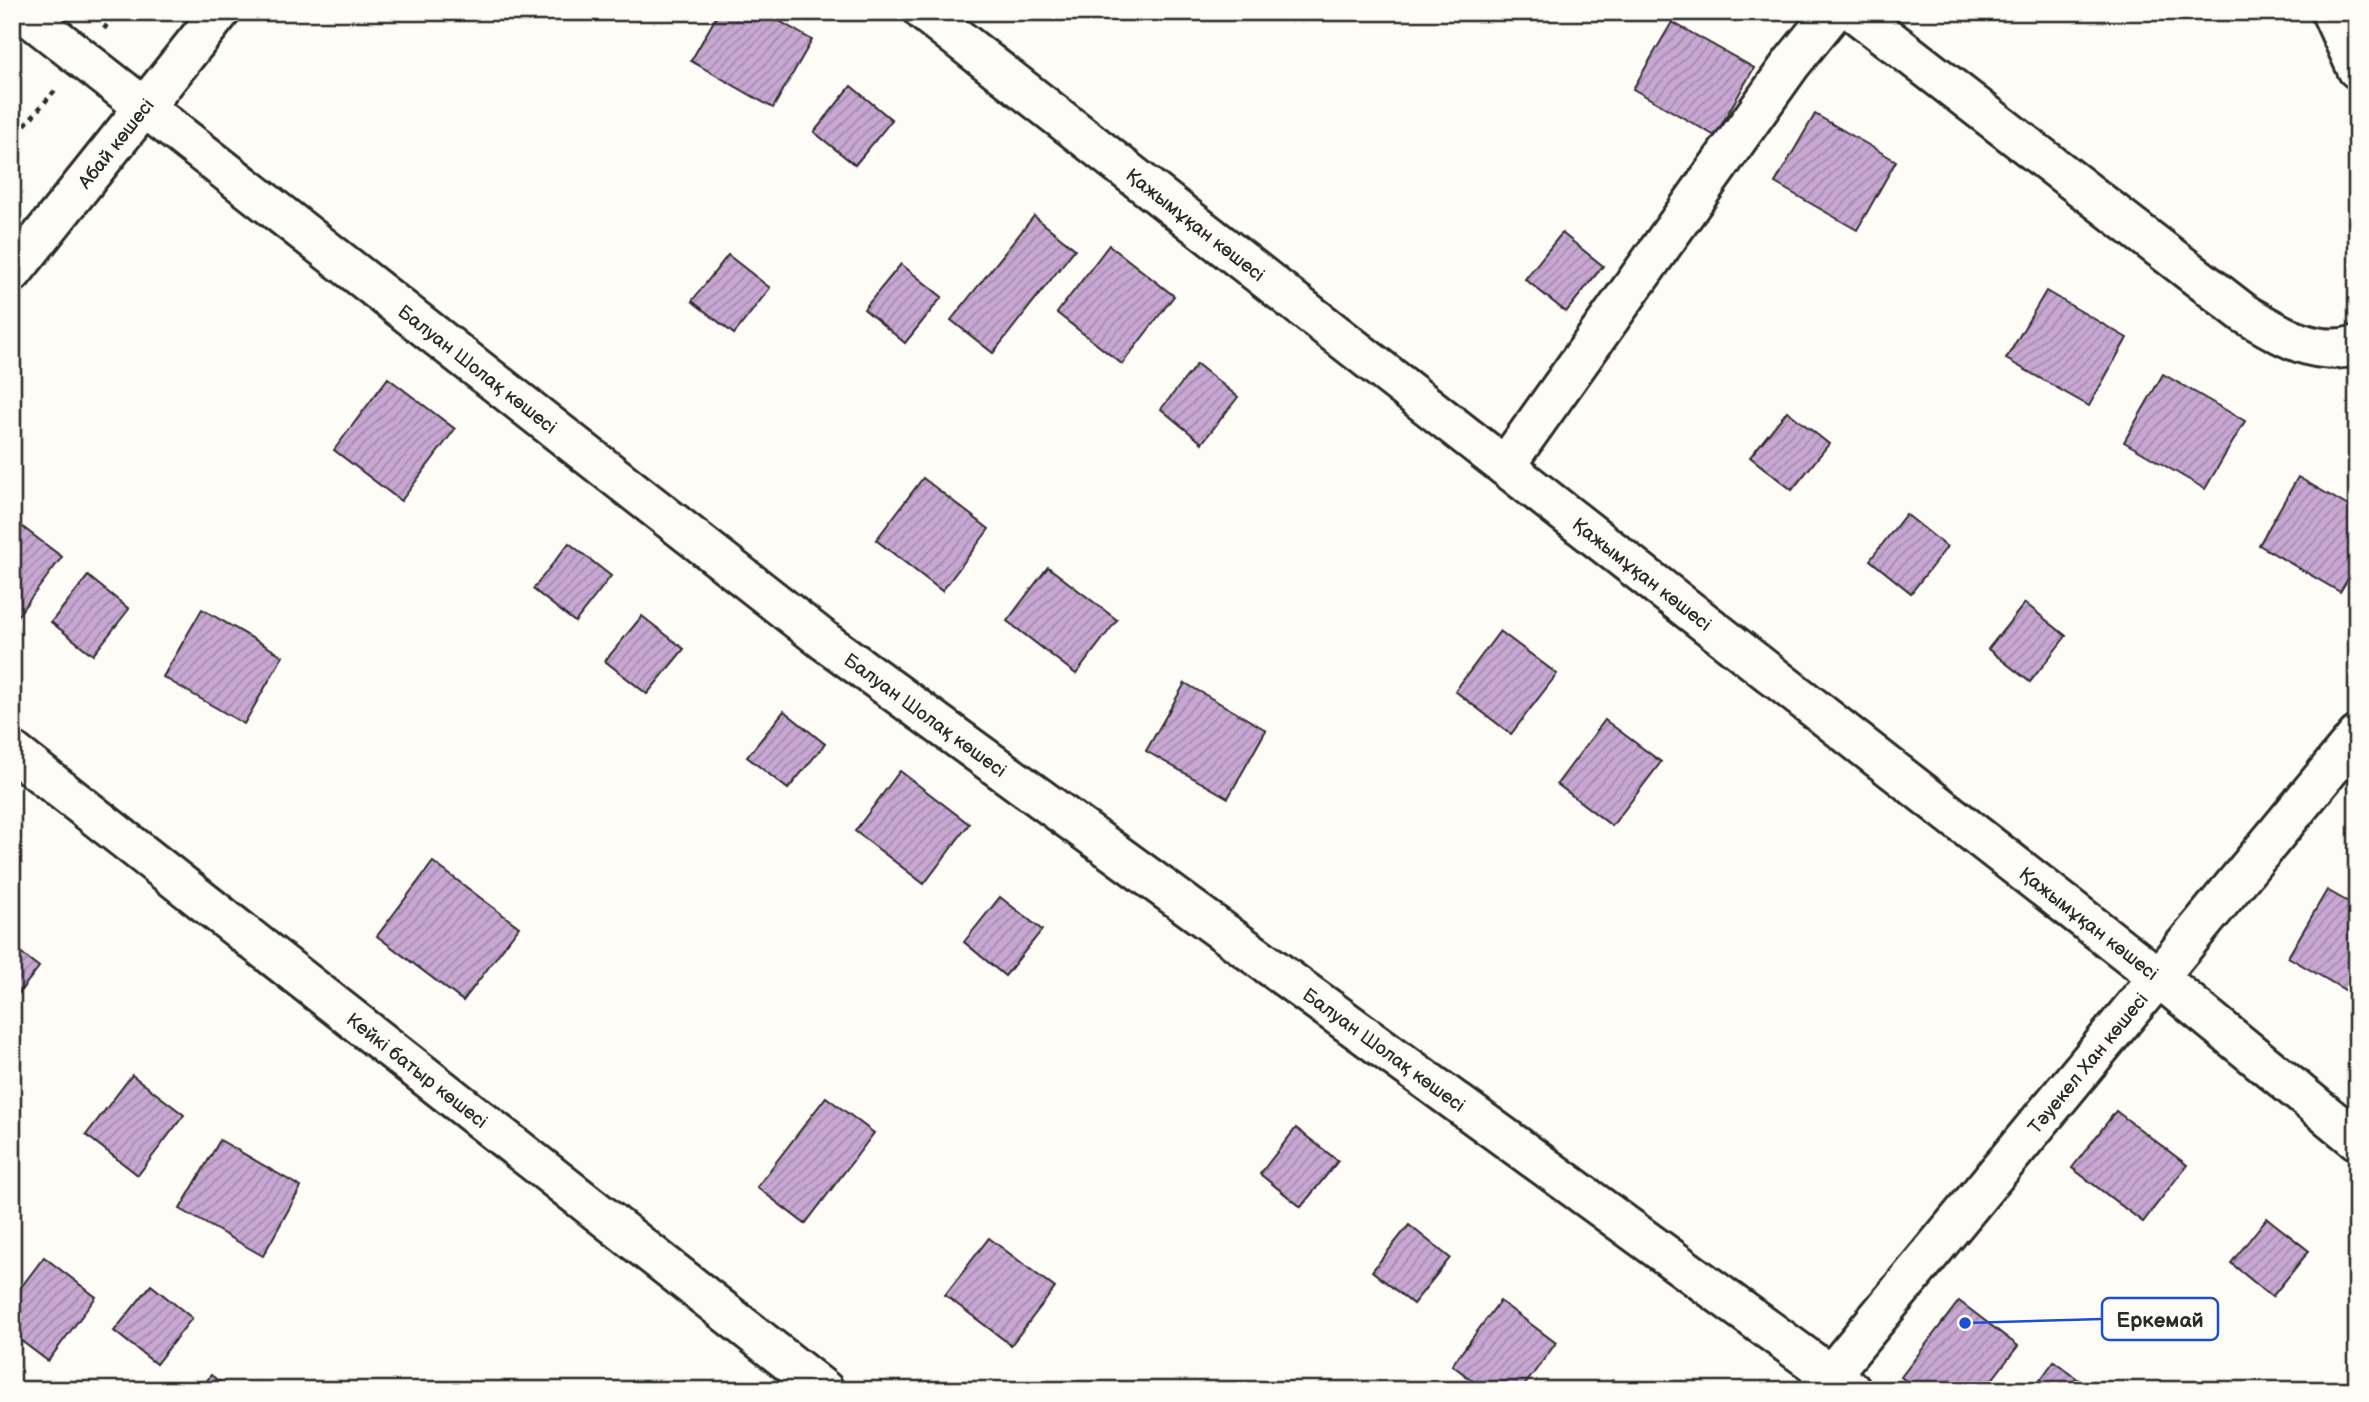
<svg xmlns="http://www.w3.org/2000/svg" width="2369" height="1402" font-family="'Balsamiq Sans',sans-serif">
	<style>
		.building { fill: url(#building-hatch); stroke: #2b2b2b; stroke-width: 2 }
		.lines { fill: none; stroke-linecap: round; stroke-linejoin: round }
		.street-casing { stroke: #2b2b2b; stroke-width: 44 }
		.secondary-casing { stroke: #2b2b2b; stroke-width: 44 }
		.path { stroke: #2b2b2b; stroke-width: 4.5; stroke-dasharray: 5 5; stroke-linecap: butt }
		.street { stroke: #fdfcf7; stroke-width: 38 }
		.secondary { stroke: #fdfcf7; stroke-width: 38 }
		.labels { text-anchor: middle; stroke-width: 5; stroke-linejoin: round; paint-order: stroke }
		.street-label { font-size: 19px; fill: #2b2b2b; stroke: #fdfcf7 }
		.leader { fill: none; stroke: #1d4ed8; stroke-width: 2.5 }
		.callout-dot { fill: #1d4ed8; stroke: #fdfcf7; stroke-width: 2.5 }
		.callout { fill: #fdfcf7; stroke: #1d4ed8; stroke-width: 2.5 }
		.callout-label { font-size: 21px; text-anchor: middle; font-weight: bold; fill: #2b2b2b }
	</style>
	<defs>
		<pattern id="building-hatch" width="6" height="6" patternUnits="userSpaceOnUse" patternTransform="scale(1.75)"><rect width="6" height="6" fill="#c8a8d3"/><path d="M-1 1l2-2M0 6l6-6M5 7l2-2" fill="none" stroke="#a389ab"/></pattern>
	</defs>
	<rect width="100%" height="100%" fill="#fdfcf7"/>
	<filter id="ink" filterUnits="userSpaceOnUse"><feTurbulence type="fractalNoise" baseFrequency=".0143" numOctaves="2"/><feDisplacementMap in="SourceGraphic" scale="14" xChannelSelector="R" yChannelSelector="G"/><feConvolveMatrix kernelMatrix="1 2 1 2 8 2 1 2 1" color-interpolation-filters="sRGB"/></filter>
	<g filter="url(#ink)">
		<g class="building">
			<path d="M719,12H764L812,40L773,108L691,61Z"/>
			<path d="M1672,22L1754,68L1715,136L1633,89Z"/>
			<path d="M851,86L892,120L855,165L814,132Z"/>
			<path d="M1815,114L1896,161L1857,230L1775,183Z"/>
			<path d="M1034,216L1075,249L993,353L951,320Z"/>
			<path d="M1562,233L1603,266L1566,312L1525,279Z"/>
			<path d="M1109,245L1174,296L1122,364L1057,313Z"/>
			<path d="M728,255L770,288L734,334L692,301Z"/>
			<path d="M901,264L942,297L905,343L864,309Z"/>
			<path d="M2046,291L2127,338L2089,406L2006,359Z"/>
			<path d="M1197,364L1238,397L1202,443L1161,409Z"/>
			<path d="M2163,374L2245,421L2205,489L2124,442Z"/>
			<path d="M388,378L455,429L401,501L334,450Z"/>
			<path d="M1787,411L1829,444L1792,490L1750,457Z"/>
			<path d="M2298,477L2357,511V564L2340,592L2259,545Z"/>
			<path d="M923,478L989,529L942,591L876,540Z"/>
			<path d="M1906,514L1947,547L1911,593L1870,560Z"/>
			<path d="M12,519L62,557L15,619L12,617Z"/>
			<path d="M569,543L611,576L575,622L533,589Z"/>
			<path d="M1048,567L1117,620L1076,674L1007,621Z"/>
			<path d="M88,576L129,609L93,655L51,622Z"/>
			<path d="M2025,603L2066,636L2030,682L1988,649Z"/>
			<path d="M202,609L283,656L244,724L163,677Z"/>
			<path d="M642,616L684,649L647,694L605,661Z"/>
			<path d="M1500,631L1557,674L1511,734L1455,691Z"/>
			<path d="M1185,683L1266,730L1228,798L1146,751Z"/>
			<path d="M784,711L825,744L788,789L747,757Z"/>
			<path d="M1605,720L1661,762L1612,826L1557,784Z"/>
			<path d="M900,771L969,824L924,884L855,831Z"/>
			<path d="M433,862L519,927L463,1001L377,936Z"/>
			<path d="M2327,890L2357,907V997L2288,957Z"/>
			<path d="M1000,897L1042,930L1005,976L964,942Z"/>
			<path d="M12,946L39,967L12,1002Z"/>
			<path d="M132,1075L184,1115L138,1175L86,1135Z"/>
			<path d="M826,1097L874,1133L805,1224L757,1187Z"/>
			<path d="M2116,1111L2187,1165L2143,1222L2072,1168Z"/>
			<path d="M1296,1128L1338,1161L1301,1207L1260,1174Z"/>
			<path d="M220,1140L301,1187L263,1256L180,1209Z"/>
			<path d="M2267,1218L2309,1251L2272,1297L2231,1263Z"/>
			<path d="M1409,1225L1450,1258L1413,1304L1372,1271Z"/>
			<path d="M989,1238L1055,1288L1011,1345L945,1295Z"/>
			<path d="M44,1257L96,1297L48,1361L12,1334V1299Z"/>
			<path d="M151,1285L192,1318L156,1364L114,1331Z"/>
			<path d="M1500,1301L1556,1343L1521,1390H1485L1452,1365Z"/>
			<path d="M1959,1301L2018,1346L1984,1390H1918L1901,1377Z"/>
			<path d="M2054,1361L2092,1390H2033Z"/>
			<path d="M211,1375L230,1390H200Z"/>
			<path d="M1613,1380L1626,1390H1605Z"/>
		</g>
		<g class="lines">
			<defs>
				<g id="street">
					<path id="s1" d="M23,12L826,642L1851,1390"/>
					<path id="s2" d="M924,12L2158,977L2357,1140"/>
					<path d="M1854,12L2245,314C2279,334 2315,358 2357,345"/>
					<path d="M1505,466L1791,64L1833,12"/>
					<path id="s3" d="M12,751L824,1390"/>
					<path id="s4" d="M1818,1390L2357,736"/>
				</g>
				<g id="secondary">
					<path d="M2331,12L2357,69"/>
					<path id="s5" d="M12,273L220,12"/>
				</g>
			</defs>
			<use href="#street" class="street-casing"/>
			<use href="#secondary" class="secondary-casing"/>
			<g class="path">
				<path d="M104,29L116,12"/>
				<path d="M12,140L57,88"/>
			</g>
			<use href="#street" class="street"/>
			<use href="#secondary" class="secondary"/>
		</g>
	</g>
	<g class="labels">
		<g class="street-label">
			<text dy="7" stroke="none"><textPath href="#s5" startOffset="166">Абай көшесі</textPath></text>
			<text dy="7" stroke="none"><textPath href="#s2" startOffset="345">Қажымұқан көшесі</textPath></text>
			<text dy="7" stroke="none"><textPath href="#s1" startOffset="578">Балуан Шолақ көшесі</textPath></text>
			<text dy="7" stroke="none"><textPath href="#s2" startOffset="912">Қажымұқан көшесі</textPath></text>
			<text dy="7" stroke="none"><textPath href="#s1" startOffset="1144">Балуан Шолақ көшесі</textPath></text>
			<text dy="7" stroke="none"><textPath href="#s2" startOffset="1479">Қажымұқан көшесі</textPath></text>
			<text dy="7" stroke="none"><textPath href="#s1" startOffset="1712">Балуан Шолақ көшесі</textPath></text>
			<text dy="7" stroke="none"><textPath href="#s4" startOffset="424">Тәуекел Хан көшесі</textPath></text>
			<text dy="7" stroke="none"><textPath href="#s3" startOffset="516">Кейкі батыр көшесі</textPath></text>
		</g>
	</g>
	<path class="leader" d="M1965 1323L2102 1319"/>
	<circle class="callout-dot" cx="1965" cy="1323" r="7"/>
	<rect class="callout" x="2102" y="1298" width="116" height="42" rx="7"/>
	<g class="callout-label">
		<text x="2160" y="1327">Еркемай</text>
	</g>
	<rect width="2369" height="1402" fill="none" stroke="#fdfcf7" stroke-width="42"/>
	<rect x="21" y="21" width="2327" height="1360" fill="none" stroke="#2b2b2b" stroke-width="2.5" filter="url(#ink)"/>
</svg>
